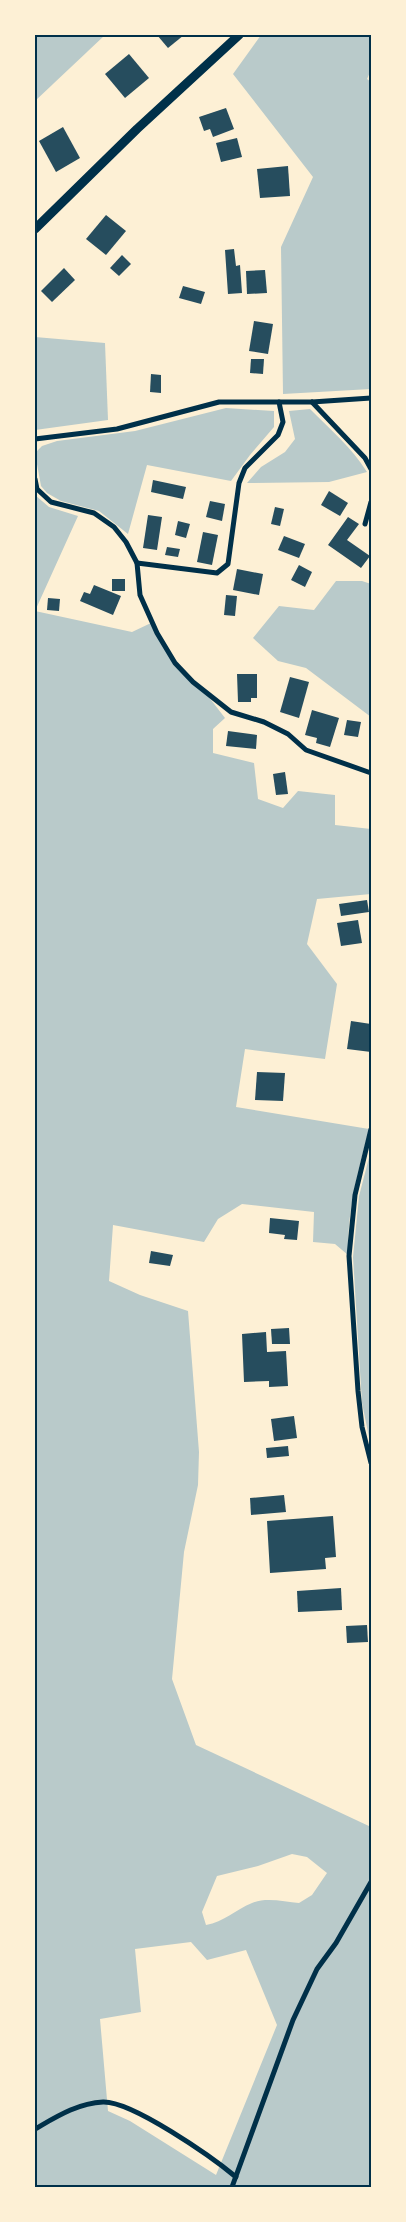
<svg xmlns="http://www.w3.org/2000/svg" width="406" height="2222" font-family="'Titillium Web',sans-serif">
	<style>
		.green { fill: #b9caca; fill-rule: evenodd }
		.building { fill: #264d5e }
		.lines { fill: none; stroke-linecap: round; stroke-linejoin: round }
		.minor { stroke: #003049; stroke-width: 5 }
		.tertiary { stroke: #003049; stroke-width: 9 }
		.neatline { fill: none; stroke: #003049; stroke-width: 2 }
	</style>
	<rect width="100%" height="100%" fill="#fdf0d5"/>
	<g class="green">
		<path d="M35,35H105L35,101Z"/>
		<path d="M261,35H371V70L367,79L371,82V389L283,394L281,247L313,177L233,74Z"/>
		<path d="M35,337L105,343L108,420L35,430Z"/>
		<path d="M226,408L274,411V427L250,455L231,481L147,465L128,534L99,511L61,501L47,493L41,486L35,453L42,446L57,441L135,431Z"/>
		<path d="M310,409C330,429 352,448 367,472L329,482L247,483L261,467L285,452L295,439L289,411Z"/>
		<path d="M35,495L49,507L78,516L35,611L132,632L151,623L174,664L208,696L225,718L213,729V753L254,763L258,799L283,808L298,791L335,795V825L371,829V894L317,899L307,944L337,984L325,1059L245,1049L236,1107L369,1129C358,1171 347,1211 348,1255L335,1244L313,1242L314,1212L242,1204L218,1219L204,1242L113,1225L109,1281L140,1295L188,1311L199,1452L198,1485L184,1552L172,1679L196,1745L371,1827V2187H35ZM292,1854L307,1857L327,1873L312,1895L299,1903C285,1902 266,1897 252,1903C235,1910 224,1922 206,1925L202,1912L217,1876L258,1866ZM191,1942L207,1960L246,1950L277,2025L216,2175L130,2121L108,2111L100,2019L141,2012L135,1949Z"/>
		<path d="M336,581H362L371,584V717L306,668L278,661L253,638L279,606L314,610Z"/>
		<path d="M371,1150V1447L362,1403L353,1257L359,1196Z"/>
	</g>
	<g class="building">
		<path d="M157,35H184L168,48Z"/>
		<path d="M129,54L149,78L125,98L105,74Z"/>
		<path d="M226,108L234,129L213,137L210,129L204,131L199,117Z"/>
		<path d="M63,127L80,158L56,172L39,141Z"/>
		<path d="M237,138L242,157L221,162L216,143Z"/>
		<path d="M288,166L290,196L260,198L257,169Z"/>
		<path d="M106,215L126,231L106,255L86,239Z"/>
		<path d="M234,249L236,266L240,265L242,293L228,294L225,250Z"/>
		<path d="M122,255L131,264L119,276L110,268Z"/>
		<path d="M64,268L75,280L52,302L41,291Z"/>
		<path d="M265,270L267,293L247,294L246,271Z"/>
		<path d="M183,286L205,292L201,304L179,298Z"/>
		<path d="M254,321L273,324L268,354L249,351Z"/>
		<path d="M251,359H264L263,374L250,373Z"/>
		<path d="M151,374L161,375V393L150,392Z"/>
		<path d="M153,480L186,487L183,499L151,492Z"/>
		<path d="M329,491L348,503L340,516L321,505Z"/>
		<path d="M210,501L225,504L222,521L206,517Z"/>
		<path d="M275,507L284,509L280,526L271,524Z"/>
		<path d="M148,515L162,517L157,550L143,548Z"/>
		<path d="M348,517L359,524L347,540L370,556L361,568L328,545Z"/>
		<path d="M178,521L190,524L186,538L175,535Z"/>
		<path d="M203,532L218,535L212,565L197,562Z"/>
		<path d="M284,536L305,544L299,558L278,550Z"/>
		<path d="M167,547L180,549L178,557L165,555Z"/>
		<path d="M299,565L312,572L305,587L291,580Z"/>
		<path d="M237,569L263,574L259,595L233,590Z"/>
		<rect x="112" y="579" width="13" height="12"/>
		<path d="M94,585L121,596L113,615L80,601L84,592L90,594Z"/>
		<path d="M226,595L237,596L235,616L224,615Z"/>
		<path d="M48,598L60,599L59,611L47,610Z"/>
		<path d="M237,674H257V698H251V702H238Z"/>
		<path d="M290,677L309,682L299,718L280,712Z"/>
		<path d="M312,710L339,718L330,747L316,743L317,738L305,735Z"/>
		<path d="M347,720L361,722L358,737L344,735Z"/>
		<path d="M228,731L257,735L256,749L226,746Z"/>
		<path d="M285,772L288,794L276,795L273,774Z"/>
		<path d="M367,900L369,912L341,916L339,904Z"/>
		<path d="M358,920L362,943L341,946L337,923Z"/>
		<path d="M351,1021L371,1024V1052L347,1049Z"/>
		<path d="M257,1072L285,1073L283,1101L255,1100Z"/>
		<path d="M270,1218L299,1221L297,1240L284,1239L285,1235L269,1233Z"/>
		<path d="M151,1251L173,1255L170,1266L149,1263Z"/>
		<path d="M289,1328L290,1344H272L271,1329Z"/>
		<path d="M266,1332L267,1352L286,1351L288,1386L269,1387V1381L244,1382L242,1334Z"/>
		<path d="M294,1416L297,1438L274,1441L271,1419Z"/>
		<path d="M288,1446L289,1456L267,1458L266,1448Z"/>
		<path d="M284,1495L286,1512L251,1515L250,1498Z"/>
		<path d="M333,1516L336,1557L325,1558L326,1569L270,1573L267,1521Z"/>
		<path d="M341,1588L342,1610L298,1612L297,1591Z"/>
		<path d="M367,1625L368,1642L347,1643L346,1626Z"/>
	</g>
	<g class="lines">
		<g class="minor">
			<path d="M312,402L365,458L371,469"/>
			<path d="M35,439L117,429L219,402H312L371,398"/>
			<path d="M35,479L37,489L51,502L94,513L114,527L126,542L137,563L140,595L157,633L175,663L193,682L231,712L264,722L288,734L306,750L371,773"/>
			<path d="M365,524L371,502"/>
			<path d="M137,563L217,573L228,564L239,483L245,468L278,435L283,422L279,402"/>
			<path d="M371,1129L355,1195L349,1256L358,1391L362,1427L371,1463"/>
			<path d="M35,2129C56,2117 78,2103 103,2102C132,2101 212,2157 236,2177"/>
			<path d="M232,2187L293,2020L317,1969L336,1943L371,1882"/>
		</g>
		<path class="tertiary" d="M35,229L137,129L239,35"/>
	</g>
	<rect width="406" height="2222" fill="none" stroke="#fdf0d5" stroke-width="72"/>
	<rect x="36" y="36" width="334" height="2150" class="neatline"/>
</svg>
